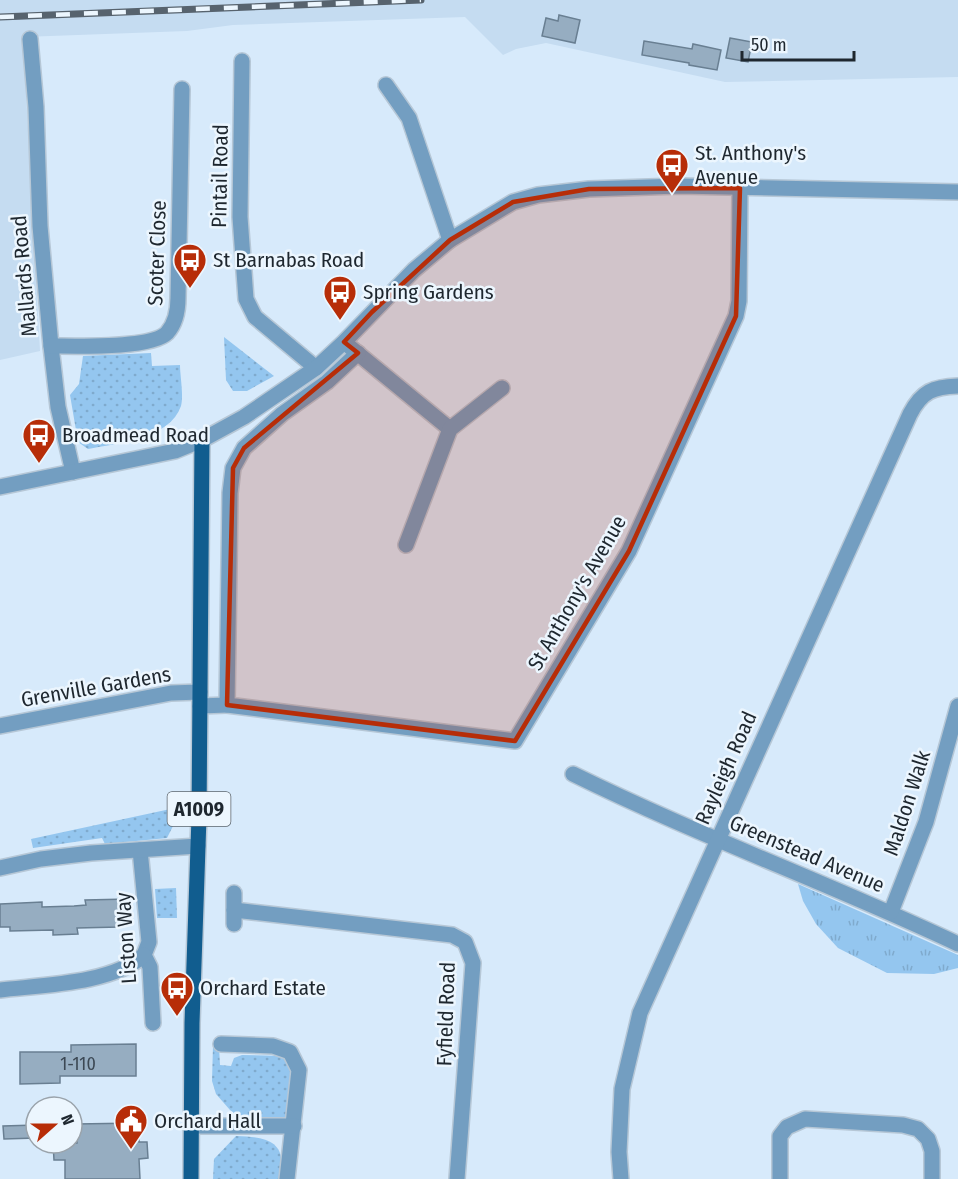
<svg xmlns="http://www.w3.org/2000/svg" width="958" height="1179" font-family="'Fira Sans Condensed',sans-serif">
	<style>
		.built { fill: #c5dcf1 }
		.grass { fill: url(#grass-dots) }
		.park { fill: url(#park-tufts) }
		.building { fill: #96adc1; stroke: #697f92; stroke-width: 1.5 }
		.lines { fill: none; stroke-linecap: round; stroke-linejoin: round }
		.minor-casing { stroke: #b6c7d6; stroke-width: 18 }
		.major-casing { stroke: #b6c7d6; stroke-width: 18 }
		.minor { stroke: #739ec1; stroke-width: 15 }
		.major { stroke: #115d8f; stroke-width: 15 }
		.rail-casing { stroke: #57636e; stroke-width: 7 }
		.rail { stroke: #ecf6fe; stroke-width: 4.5; stroke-dasharray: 14; stroke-linecap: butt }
		.marked { fill: #b72d08; fill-opacity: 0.2; stroke: #b72d08; stroke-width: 4.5; stroke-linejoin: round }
		.labels { text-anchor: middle; stroke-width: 5; stroke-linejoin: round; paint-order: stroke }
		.number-label { font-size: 18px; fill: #3c4854 }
		.shield { fill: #ecf6fe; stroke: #5c656d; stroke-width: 1.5 }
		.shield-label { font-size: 20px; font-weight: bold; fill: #1e272f }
		.poi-label { font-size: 21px; fill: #1e272f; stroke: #ecf6fe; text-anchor: start }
		.street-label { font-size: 21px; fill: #1e272f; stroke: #ecf6fe }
	</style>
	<defs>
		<pattern id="grass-dots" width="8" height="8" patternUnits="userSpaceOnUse" patternTransform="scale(1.5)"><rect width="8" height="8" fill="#94c6ef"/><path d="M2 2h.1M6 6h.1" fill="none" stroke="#7faacd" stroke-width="1.8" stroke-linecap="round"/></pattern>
		<pattern id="park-tufts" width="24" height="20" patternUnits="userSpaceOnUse" patternTransform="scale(1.5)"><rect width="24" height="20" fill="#94c6ef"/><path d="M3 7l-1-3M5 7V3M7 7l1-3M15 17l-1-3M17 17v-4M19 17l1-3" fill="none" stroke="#7faacd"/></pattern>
	</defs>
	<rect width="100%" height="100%" fill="#d7eafb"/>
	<path class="built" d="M0,0H958V77L725,82L546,43L516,49L503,55L465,17L233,25L187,31L23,37L40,351L0,360Z"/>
	<g class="grass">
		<path d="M224,337L274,376L247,391H233L226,380Z"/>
		<path d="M151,353L152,366L180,365C180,375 184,397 181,406C170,439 117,443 88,449L78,442L70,395L79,384L83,356Z"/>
		<path d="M175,808V822L167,838L105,844L102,838L33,848L31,839Z"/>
		<path d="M176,888L177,918H157L155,889Z"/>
		<path d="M213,1046L219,1047L220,1065L231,1066L234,1058L242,1055L283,1056L292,1063C294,1079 294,1107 284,1121L239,1117L230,1110L216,1094L212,1081Z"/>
		<path d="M236,1136C267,1137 289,1141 279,1179H213L214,1159Z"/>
	</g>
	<path class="park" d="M798,884L958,955V968L934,974L887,973L838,948L816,924L803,901Z"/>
	<g class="building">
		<path d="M559,15L580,20L575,43L542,36L546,18L558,21Z"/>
		<path d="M730,38L752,42L748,62L726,58Z"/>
		<path d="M644,41L692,49L693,44L721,50L717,70L689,65V63L642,55Z"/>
		<path d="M129,899L130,922H118L119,927L77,928L78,934L53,935V930L10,931V927H0V904L42,902V907L74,906L86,905L85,900Z"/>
		<path d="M136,1044V1076H60V1083L20,1084V1052H71V1045Z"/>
		<path d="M138,1123L139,1142H147L148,1158L139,1159L140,1179H65V1160H54L53,1143H77L76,1124Z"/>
		<path d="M36,1125V1138L4,1139L3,1126Z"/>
	</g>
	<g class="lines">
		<defs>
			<g id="minor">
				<path d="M30,39L36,107L40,226L51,346L58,407L73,472"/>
				<path d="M242,61L240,217L246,299L255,317L316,368"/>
				<path d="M386,85L409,118L450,240"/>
				<path d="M51,346C75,346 151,349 167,333C176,323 178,311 178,298L182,89"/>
				<path d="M350,347L450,429"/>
				<path d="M358,353L327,382L282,414L244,448L233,468L230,493L227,705L515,741L629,551L736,316L739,301L740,188"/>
				<path d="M0,487L175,451L202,440L244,417L316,368L344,342L414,270L450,240L513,202L538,195L589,189L679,186L958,192"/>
				<path d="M406,545L450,429L502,388"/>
				<path d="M200,706L227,705"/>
				<path d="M0,726L171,693L200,692"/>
				<path d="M573,774C699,836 831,884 958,944"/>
				<path d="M140,850L149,942L144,955L150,967L153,1023"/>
				<path d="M0,868L41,859L91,853L198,846"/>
				<path d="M234,910L452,935L465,942L473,963L457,1179"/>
				<path d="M891,912L926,822L958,706"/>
				<path d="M234,924V893"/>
				<path d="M0,990C42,985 112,984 144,955"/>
				<path d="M221,1044L273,1046L290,1052L299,1070L287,1179"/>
				<path d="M192,1126H294"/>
				<path d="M621,1179L619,1152L622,1089L640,1013L910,414C922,391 933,387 958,386"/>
				<path d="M780,1179V1136L787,1127L805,1119L903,1125L918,1129L928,1139L932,1151V1179"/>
			</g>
			<path id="major" d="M191,1179L192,1023L199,817L202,440"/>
		</defs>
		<use href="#minor" class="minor-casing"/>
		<use href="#major" class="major-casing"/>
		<use href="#minor" class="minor"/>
		<use href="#major" class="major"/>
		<defs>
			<path id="rail" d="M0,17L421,0"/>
		</defs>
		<use href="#rail" class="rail-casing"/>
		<use href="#rail" class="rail"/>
	</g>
	<path class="marked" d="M740,188L736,316L629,551L515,741L227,705L233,468L244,448L358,353L344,342L372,312L450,240L513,202L589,189Z"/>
	<defs>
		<symbol id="bus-pin" viewBox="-11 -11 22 30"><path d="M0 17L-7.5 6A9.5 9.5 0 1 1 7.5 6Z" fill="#b72d08" stroke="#ecf6fe"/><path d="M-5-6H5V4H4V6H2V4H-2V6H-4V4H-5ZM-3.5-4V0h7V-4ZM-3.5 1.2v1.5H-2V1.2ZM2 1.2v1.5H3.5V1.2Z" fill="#fff"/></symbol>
		<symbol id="civic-pin" viewBox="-11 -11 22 30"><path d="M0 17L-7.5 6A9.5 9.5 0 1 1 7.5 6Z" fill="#b72d08" stroke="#ecf6fe"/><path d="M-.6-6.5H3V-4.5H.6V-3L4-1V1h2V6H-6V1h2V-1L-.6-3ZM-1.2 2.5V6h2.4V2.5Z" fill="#fff"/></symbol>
	</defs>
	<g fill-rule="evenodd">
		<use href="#bus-pin" x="653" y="146" width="38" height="52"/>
		<use href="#bus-pin" x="171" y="241" width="38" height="52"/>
		<use href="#bus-pin" x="321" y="273" width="38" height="52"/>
		<use href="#bus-pin" x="20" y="416" width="38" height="52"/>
		<use href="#bus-pin" x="158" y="969" width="38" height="52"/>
		<use href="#civic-pin" x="112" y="1102" width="38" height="52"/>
	</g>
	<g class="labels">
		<g class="number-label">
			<text x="78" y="1070">1-110</text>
		</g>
		<rect class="shield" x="167.5" y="792" width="63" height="34" rx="4.5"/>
		<g class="shield-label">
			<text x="199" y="816">A1009</text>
		</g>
		<g class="poi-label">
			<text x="695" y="160">St. Anthony's<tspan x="695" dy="24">Avenue</tspan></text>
			<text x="213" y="267">St Barnabas Road</text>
			<text x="363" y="299">Spring Gardens</text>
			<text x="62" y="442">Broadmead Road</text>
			<text x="200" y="995">Orchard Estate</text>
			<text x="154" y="1128">Orchard Hall</text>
		</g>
		<g class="street-label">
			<text transform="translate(220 176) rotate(-89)" y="7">Pintail Road</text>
			<text transform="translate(157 253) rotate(-88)" y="7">Scoter Close</text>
			<text transform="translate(24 276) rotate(-95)" y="7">Mallards Road</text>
			<text transform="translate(577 593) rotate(-60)" y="7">St Anthony's Avenue</text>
			<text transform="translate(96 687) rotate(-10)" y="7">Grenville Gardens</text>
			<text transform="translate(726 768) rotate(-66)" y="7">Rayleigh Road</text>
			<text transform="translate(907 803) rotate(-72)" y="7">Maldon Walk</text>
			<text transform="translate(807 854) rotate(23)" y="7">Greenstead Avenue</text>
			<text transform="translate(126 938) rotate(-94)" y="7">Liston Way</text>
			<text transform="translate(446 1014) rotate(-88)" y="7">Fyfield Road</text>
		</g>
	</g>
	<g transform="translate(54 1125) rotate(69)"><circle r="28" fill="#ecf6fe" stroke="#9aa3ab" stroke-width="1.5"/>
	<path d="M0-4.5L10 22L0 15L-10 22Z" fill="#b72d08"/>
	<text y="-9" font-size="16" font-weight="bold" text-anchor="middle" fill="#1e272f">N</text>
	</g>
	<path d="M742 51v9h112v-9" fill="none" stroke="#1e272f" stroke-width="3"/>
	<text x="751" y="51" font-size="18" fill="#1e272f" stroke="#ecf6fe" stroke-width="4.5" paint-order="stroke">50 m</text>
</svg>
